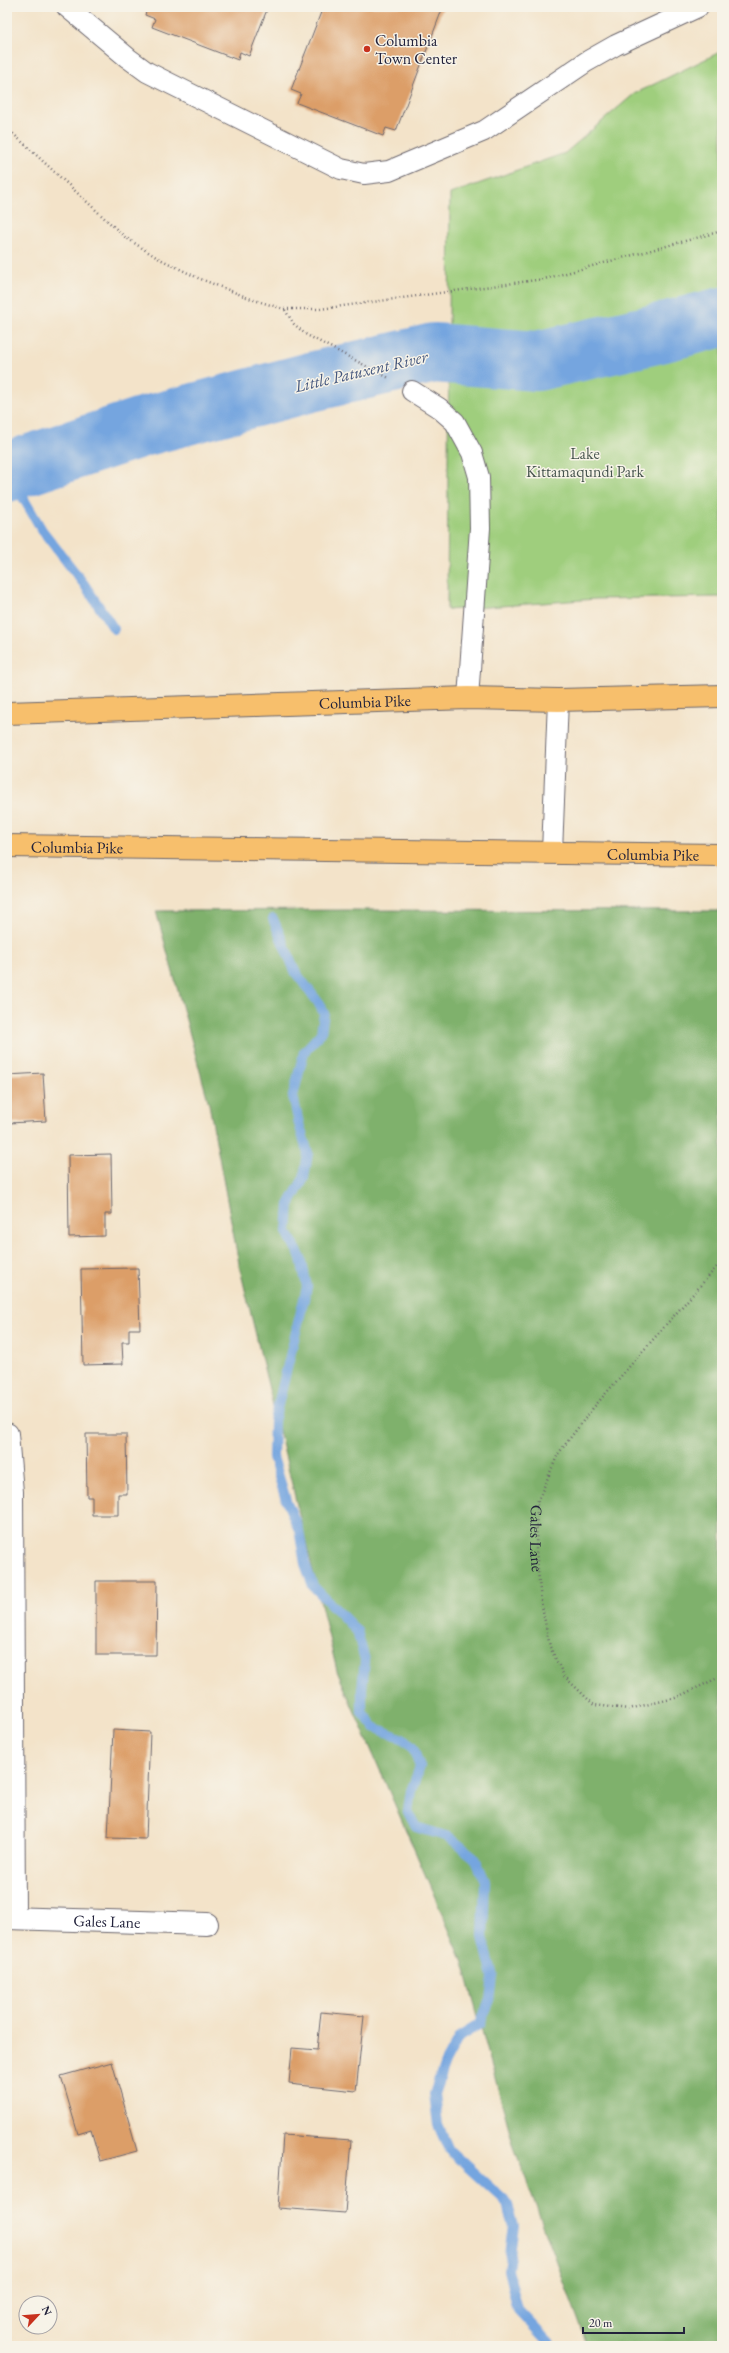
<svg xmlns="http://www.w3.org/2000/svg" width="729" height="2353" font-family="'EB Garamond',serif">
	<style>
		.green { fill: #9fce7d; stroke: #60785c }
		.forest { fill: #7fb16c; stroke: #506a54 }
		.lines { fill: none; stroke-linecap: round; stroke-linejoin: round }
		.stream { stroke: #75a5df; stroke-width: 10 }
		.river { stroke: #75a5df; stroke-width: 60 }
		.building { fill: #dc9e68 }
		.lane-casing { stroke: #6b666d; stroke-width: 22 }
		.street-casing { stroke: #6b666d; stroke-width: 24 }
		.highway-casing { stroke: #6b666d; stroke-width: 24 }
		.path { stroke: #6b666d; stroke-width: 2.5; stroke-dasharray: 1 3; stroke-linecap: butt }
		.lane { stroke: #fff; stroke-width: 20 }
		.street { stroke: #fff; stroke-width: 22 }
		.highway { stroke: #f7bf6c; stroke-width: 22 }
		.poi-dot { fill: #c8321e; stroke: #f7f3e8; stroke-width: 1.5 }
		.labels { text-anchor: middle; stroke-width: 3; stroke-linejoin: round; paint-order: stroke }
		.poi-label { font-size: 16px; fill: #22223b; stroke: #f7f3e8; text-anchor: start }
		.park-label { font-size: 16px; fill: #48564f; stroke: #f7f3e8 }
		.street-label { font-size: 16px; fill: #22223b; stroke: #f7f3e8 }
		.water-label { font-size: 17px; font-style: italic; fill: #43567d; stroke: #f7f3e8 }
	</style>
	<rect width="100%" height="100%" fill="#f7f3e8"/>
	<filter id="ink" filterUnits="userSpaceOnUse"><feTurbulence type="fractalNoise" baseFrequency=".025" numOctaves="2"/><feDisplacementMap in="SourceGraphic" scale="8" xChannelSelector="R" yChannelSelector="G"/><feConvolveMatrix kernelMatrix="1 2 1 2 8 2 1 2 1" color-interpolation-filters="sRGB"/></filter>
	<filter id="wash" filterUnits="userSpaceOnUse"><feTurbulence type="fractalNoise" baseFrequency=".012" numOctaves="4" result="noise"/><feDisplacementMap in="SourceGraphic" scale="16" xChannelSelector="R" yChannelSelector="G"/><feGaussianBlur stdDeviation="0.9" result="paint"/><feColorMatrix in="noise" values="0 0 0 0 0 0 0 0 0 0 0 0 0 0 0 0 0 1.4 0 .05"/><feComposite in="paint" operator="in"/></filter>
	<g filter="url(#wash)">
		<rect width="100%" height="100%" fill="#f3e3c9"/>
		<path class="green" d="M722,51V597L596,599L447,610L450,194L565,153L634,94Z"/>
		<path class="forest" d="M349,910L722,911V2346H588L514,2147L463,1962L337,1671L240,1269L209,1104L156,911Z"/>
		<g class="lines">
			<g class="stream">
				<path d="M8,472L42,530L84,584L114,629"/>
				<path d="M273,919L296,973L318,1002L324,1013L321,1033L304,1052L293,1096L299,1124L308,1153L304,1178L289,1205L287,1232L301,1258L307,1287L274,1421L273,1457L286,1500L299,1530L305,1564L313,1586L357,1631L365,1660L362,1689V1712L374,1727L405,1740L413,1748L420,1767L411,1791L408,1812L416,1827L449,1837L475,1858L485,1881L483,1937L493,1977L490,2000L480,2024L459,2037L445,2063L434,2094L438,2125L449,2150L507,2203L514,2225L508,2270L518,2310L552,2346"/>
			</g>
			<path class="river" d="M7,472L142,427L311,382L434,353L537,361L656,334L722,317"/>
		</g>
		<g id="blocks">
			<g class="building">
				<path d="M148,7H268L249,56L240,52L238,60L152,27L155,19L145,15Z"/>
				<path d="M323,7H443L396,131L386,128L383,136L297,103L301,94L291,90Z"/>
				<path d="M43,1073L46,1121L9,1123L7,1075Z"/>
				<path d="M111,1154L112,1214H105V1236L69,1237L68,1155Z"/>
				<path d="M138,1268L140,1329H129V1342H122L123,1364L83,1365L81,1269Z"/>
				<path d="M86,1434H126L127,1494H118V1515H92V1497H87Z"/>
				<path d="M96,1581H157L156,1655H96Z"/>
				<path d="M113,1730L150,1732L146,1839L108,1838Z"/>
				<path d="M321,2012L364,2016L356,2091L289,2084L292,2048L317,2050Z"/>
				<path d="M112,2062L137,2151L100,2161L91,2130L78,2134L61,2076Z"/>
				<path d="M283,2135L351,2140L345,2213L278,2208Z"/>
			</g>
		</g>
	</g>
	<g filter="url(#ink)">
		<use href="#blocks" fill-opacity="0" stroke="#6b666d" stroke-width="1"/>
		<g class="lines">
			<defs>
				<g id="lane">
					<path d="M67,7L128,58L147,72L341,169L364,174L389,171L484,131L586,62L616,45L698,7"/>
					<path d="M412,391L439,408L455,422L472,453L479,477L480,528L468,698"/>
					<path d="M552,852L558,700"/>
				</g>
				<g id="street">
					<path d="M7,1434L12,1492L14,1918"/>
					<path id="s2" d="M7,1918L207,1924"/>
				</g>
				<g id="highway">
					<path id="s3" d="M7,713L468,698L558,700L722,696"/>
					<path id="s4" d="M7,846L722,855"/>
				</g>
			</defs>
			<use href="#lane" class="lane-casing"/>
			<use href="#street" class="street-casing"/>
			<use href="#highway" class="highway-casing"/>
			<g class="path">
				<path d="M7,128L125,237L156,257L198,278L254,300L284,309H320L544,279L722,231"/>
				<path d="M285,310L294,324L305,334L389,378"/>
				<path id="s1" d="M722,1261L593,1408L558,1454L537,1503L536,1550L541,1601L550,1647L564,1676L594,1705L629,1709L675,1698L722,1676"/>
			</g>
			<use href="#lane" class="lane"/>
			<use href="#street" class="street"/>
			<use href="#highway" class="highway"/>
		</g>
	</g>
	<circle class="poi-dot" cx="367" cy="49" r="4"/>
	<g class="labels">
		<g class="poi-label">
			<text x="375" y="46">Columbia<tspan x="375" dy="18">Town Center</tspan></text>
		</g>
		<g class="park-label">
			<text x="585" y="459">Lake<tspan x="585" dy="18">Kittamaqundi Park</tspan></text>
		</g>
		<g class="street-label">
			<text dy="6" stroke="none"><textPath href="#s3" startOffset="358">Columbia Pike</textPath></text>
			<text dy="6" stroke="none"><textPath href="#s4" startOffset="70">Columbia Pike</textPath></text>
			<text dy="6" stroke="none"><textPath href="#s4" startOffset="646">Columbia Pike</textPath></text>
			<text dy="6" stroke="none"><textPath href="#s1" startOffset="342">Gales Lane</textPath></text>
			<text dy="6" stroke="none"><textPath href="#s2" startOffset="100">Gales Lane</textPath></text>
		</g>
		<g class="water-label">
			<text transform="translate(361 371) rotate(-13)" y="6">Little Patuxent River</text>
		</g>
	</g>
	<rect width="729" height="2353" fill="none" stroke="#f7f3e8" stroke-width="24"/>
	<g transform="translate(38 2315) rotate(64)"><circle r="19" fill="#f7f3e8" stroke="#a29fa3"/>
	<path d="M0-3L7 15L0 10L-7 15Z" fill="#c8321e"/>
	<text y="-6" font-size="11" font-weight="bold" text-anchor="middle" fill="#22223b">N</text>
	</g>
	<path d="M583 2327v6h101v-6" fill="none" stroke="#22223b" stroke-width="2"/>
	<text x="589" y="2327" font-size="12" fill="#22223b" stroke="#f7f3e8" stroke-width="3" paint-order="stroke">20 m</text>
</svg>
